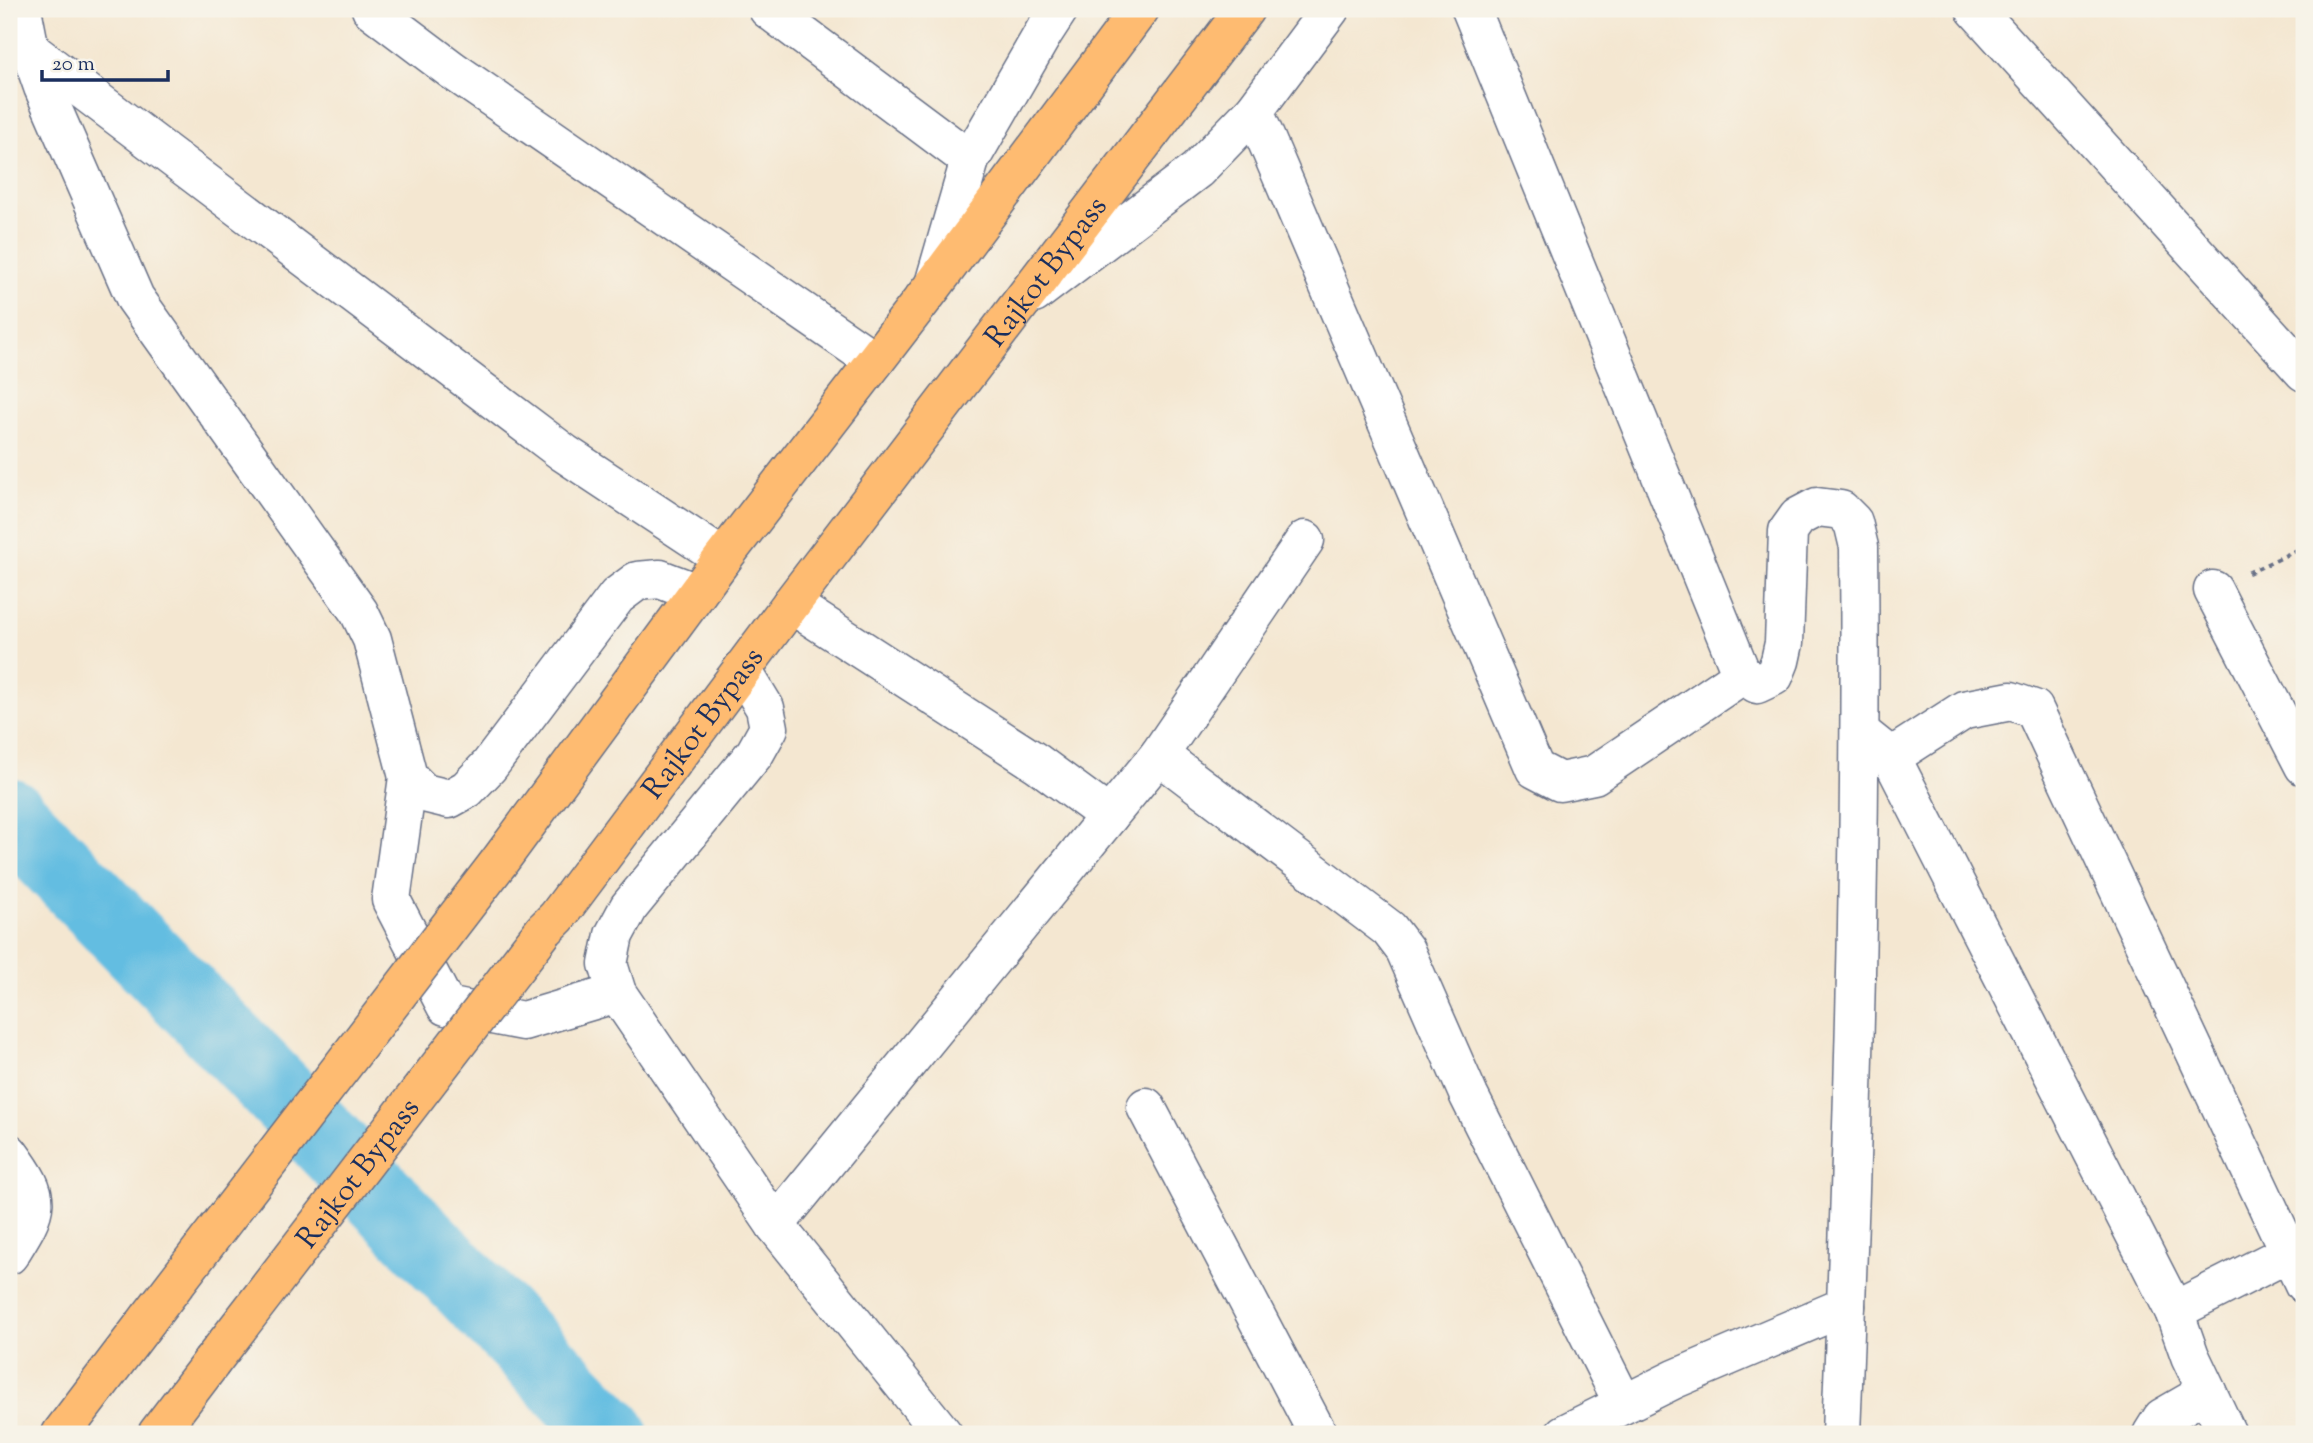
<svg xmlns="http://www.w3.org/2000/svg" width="2313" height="1443" font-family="'Sorts Mill Goudy',serif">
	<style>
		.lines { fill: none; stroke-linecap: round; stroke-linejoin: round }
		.river { stroke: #63bde1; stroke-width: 75 }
		.minor-casing { stroke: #676f86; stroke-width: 41 }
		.tertiary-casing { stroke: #676f86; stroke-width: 41 }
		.trunk-casing { stroke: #676f86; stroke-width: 41 }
		.path { stroke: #676f86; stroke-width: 4.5; stroke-dasharray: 5 5; stroke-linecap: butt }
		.minor { stroke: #fff; stroke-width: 38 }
		.tertiary { stroke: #fff; stroke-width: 38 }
		.trunk { stroke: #febb71; stroke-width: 38 }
		.trunk-bridge-casing { stroke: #676f86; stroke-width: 41; stroke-linecap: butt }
		.trunk-bridge { stroke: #febb71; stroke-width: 38 }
		.labels { text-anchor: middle; stroke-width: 5; stroke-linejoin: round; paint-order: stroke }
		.street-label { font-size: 30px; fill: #1b2f5e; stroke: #f7f3e8 }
	</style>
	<rect width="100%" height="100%" fill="#f7f3e8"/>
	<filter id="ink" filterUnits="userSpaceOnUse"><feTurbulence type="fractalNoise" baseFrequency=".0143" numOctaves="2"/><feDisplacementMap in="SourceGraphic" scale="14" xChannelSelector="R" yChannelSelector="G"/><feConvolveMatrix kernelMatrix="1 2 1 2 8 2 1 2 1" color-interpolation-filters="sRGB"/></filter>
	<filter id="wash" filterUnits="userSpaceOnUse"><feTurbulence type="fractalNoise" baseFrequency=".00686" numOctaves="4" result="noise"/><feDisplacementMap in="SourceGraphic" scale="28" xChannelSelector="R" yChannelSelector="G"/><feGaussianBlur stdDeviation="1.57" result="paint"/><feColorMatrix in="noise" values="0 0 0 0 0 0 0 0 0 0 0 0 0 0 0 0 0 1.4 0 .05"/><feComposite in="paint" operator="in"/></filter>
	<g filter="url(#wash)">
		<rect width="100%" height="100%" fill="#f4e7d1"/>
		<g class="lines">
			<path class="river" d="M9,815L611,1434"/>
		</g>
	</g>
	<g filter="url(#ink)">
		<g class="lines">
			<defs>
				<g id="minor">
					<path d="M371,9L452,70L875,361"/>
					<path d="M768,9L970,160"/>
					<path d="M1471,9L1742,675L1757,684L1774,676L1780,661L1784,643L1788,531L1798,517L1817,507L1841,510L1853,522L1859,547C1862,843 1853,1138 1841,1434"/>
					<path d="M1975,9L2304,372"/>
					<path d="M30,50L564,453L723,558"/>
					<path d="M1254,111L1535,769L1560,782L1594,775L1742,675"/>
					<path d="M2213,590L2304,766"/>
					<path d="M1861,733L1891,757L2174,1311L2190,1356L2227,1434"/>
					<path d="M1159,755L1305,540"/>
					<path d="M1891,757L1964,710L2011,701L2034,709L2304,1284"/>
					<path d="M1109,816L1159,755L1389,929L1405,950L1469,1096L1623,1403"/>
					<path d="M1146,1107L1318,1434"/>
					<path d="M9,1153C44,1200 39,1207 9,1255"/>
					<path d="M775,1225L1109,816L1037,763L791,604"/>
					<path d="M2174,1311L2304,1245"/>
					<path d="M1564,1434L1675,1379L1846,1306"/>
					<path d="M2152,1434L2162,1418L2207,1392"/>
				</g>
				<g id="tertiary">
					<path d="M22,9L30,50L43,87L135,298L359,612L372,639L408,777L424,793L449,799L467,789L489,766L617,596L637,581L660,579L697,593"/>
					<path d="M935,281L970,160L1044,32L1059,9"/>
					<path d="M1034,294L1197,170L1254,111L1330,9"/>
					<path d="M742,670L765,708L769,728L755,753L629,907L614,935L608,964L617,993L775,1225L943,1434"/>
					<path d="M408,777L391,900L446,1006L523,1021L617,993"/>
				</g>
				<g id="trunk">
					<path d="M499,862L723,558L933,286L1140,9"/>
					<path id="s1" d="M544,930L557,917L791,604L1245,9"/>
					<path d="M61,1434L149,1318"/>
					<path d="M157,1434L211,1363"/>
				</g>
			</defs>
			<use href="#minor" class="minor-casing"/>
			<use href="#tertiary" class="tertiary-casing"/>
			<use href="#trunk" class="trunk-casing"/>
			<path class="path" d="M2248,573L2304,547"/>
			<use href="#minor" class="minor"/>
			<use href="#tertiary" class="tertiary"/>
			<use href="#trunk" class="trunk"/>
			<defs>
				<g id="trunk-bridge">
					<path d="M149,1318L499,862"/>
					<path id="s2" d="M211,1363L544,930"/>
				</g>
			</defs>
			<use href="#trunk-bridge" class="trunk-bridge-casing"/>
			<use href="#trunk-bridge" class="trunk-bridge"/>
		</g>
	</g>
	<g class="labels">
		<g class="street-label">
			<text dy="10" stroke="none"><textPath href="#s1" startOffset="828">Rajkot Bypass</textPath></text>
			<text dy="10" stroke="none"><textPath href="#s1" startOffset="261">Rajkot Bypass</textPath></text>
			<text dy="10" stroke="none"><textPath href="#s2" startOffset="240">Rajkot Bypass</textPath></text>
		</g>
	</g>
	<rect width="2313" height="1443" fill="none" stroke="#f7f3e8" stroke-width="35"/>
	<path d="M42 70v10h126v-10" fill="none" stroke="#1b2f5e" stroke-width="3.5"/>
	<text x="52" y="70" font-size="21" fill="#1b2f5e" stroke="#f7f3e8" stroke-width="5" paint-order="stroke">20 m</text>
</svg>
